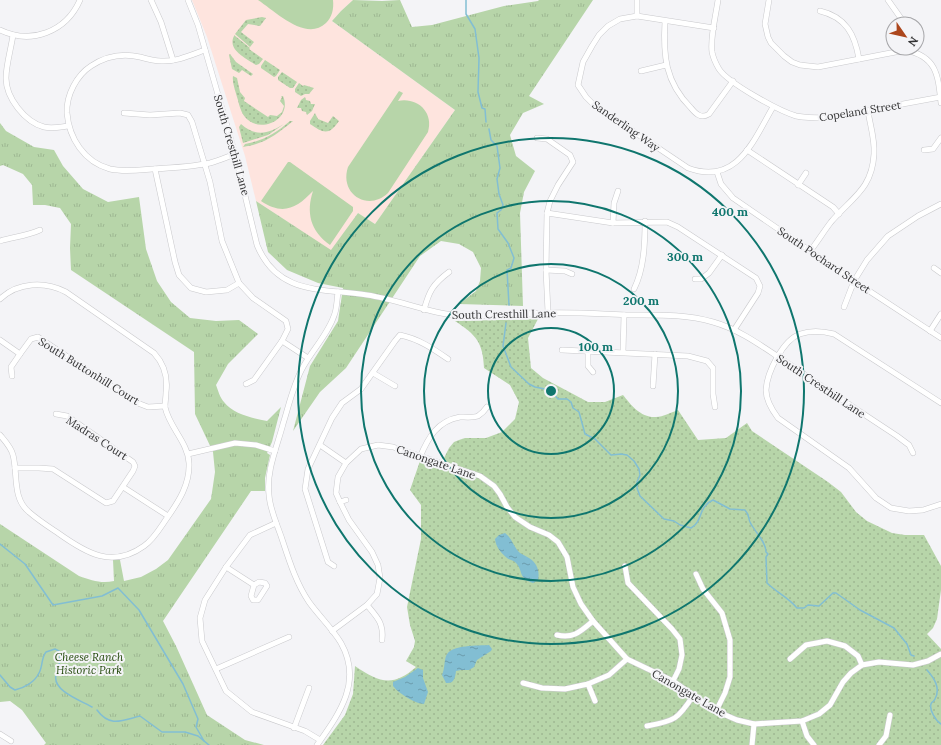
<svg xmlns="http://www.w3.org/2000/svg" width="941" height="745" font-family="Lora,serif">
	<style>
		.education { fill: #fee4de }
		.grass { fill: url(#grass-dots) }
		.park { fill: url(#park-tufts) }
		.pitch { fill: #b7d5a9 }
		.water { fill: url(#water-ripples) }
		.lines { fill: none; stroke-linecap: round; stroke-linejoin: round }
		.stream { stroke: #82bed3; stroke-width: 1.5 }
		.minor-casing { stroke: #c9c9cc; stroke-width: 6 }
		.minor { stroke: #fff; stroke-width: 5 }
		.ring { fill: none; stroke: #0f766e; stroke-width: 2 }
		.labels { text-anchor: middle; stroke-width: 4; stroke-linejoin: round; paint-order: stroke }
		.street-label { font-size: 11px; fill: #323233; stroke: #f4f4f7 }
		.park-label { font-size: 11px; font-style: italic; fill: #23490b; stroke: #f4f4f7 }
		.centre { fill: #0f766e; stroke: #f4f4f7; stroke-width: 2 }
		.ring-label { font-size: 12px; text-anchor: middle; font-weight: bold; fill: #0f766e; stroke: #f4f4f7; stroke-width: 4; stroke-linejoin: round; paint-order: stroke }
	</style>
	<defs>
		<pattern id="grass-dots" width="8" height="8" patternUnits="userSpaceOnUse"><rect width="8" height="8" fill="#b7d5a9"/><path d="M2 2h.1M6 6h.1" fill="none" stroke="#9eb792" stroke-width="1.8" stroke-linecap="round"/></pattern>
		<pattern id="park-tufts" width="24" height="20" patternUnits="userSpaceOnUse"><rect width="24" height="20" fill="#b7d5a9"/><path d="M3 7l-1-3M5 7V3M7 7l1-3M15 17l-1-3M17 17v-4M19 17l1-3" fill="none" stroke="#9eb792"/></pattern>
		<pattern id="water-ripples" width="26" height="14" patternUnits="userSpaceOnUse"><rect width="26" height="14" fill="#82bed3"/><path d="M2 4q2-2 4 0t4 0M15 11q2-2 4 0t4 0" fill="none" stroke="#6b9bac"/></pattern>
	</defs>
	<rect width="100%" height="100%" fill="#f4f4f7"/>
	<path class="education" d="M192,0H353L341,11L332,21L455,110L375,224L358,213L331,251L256,201L245,156L207,37Z"/>
	<g class="grass">
		<path d="M262,17L266,18L260,26L248,24L241,32L254,42L250,47L235,34L246,20Z"/>
		<path d="M234,36V35L250,48L249,49L263,59L259,64L256,65C246,58 227,50 234,36Z"/>
		<path d="M230,54L236,62L253,74L251,76L242,70L239,73L232,69L229,55Z"/>
		<path d="M265,60L280,70L276,76L274,77L261,68V66Z"/>
		<path d="M282,72L297,82L293,88H290L278,80V77Z"/>
		<path d="M233,76L237,78L240,92L245,98L244,101L268,117L270,115L277,116L282,112L284,106L280,101L282,97L281,96H283C293,119 260,135 245,117C240,111 239,103 237,97C235,90 232,82 233,76Z"/>
		<path d="M299,83L303,86L304,85L314,88L309,94H305L301,96L295,92V89Z"/>
		<path d="M305,97L306,100L310,101L311,104H315L312,111L307,115L306,112L302,111L301,108H297L301,100Z"/>
		<path d="M315,113L318,119L328,123L333,116L339,121C329,136 323,133 310,124V121Z"/>
		<path d="M290,121H293C277,134 265,144 243,147L245,144C263,141 276,133 290,121Z"/>
		<path d="M241,124C257,138 269,133 284,124L268,135L243,143L239,127Z"/>
		<path d="M538,319L528,338L531,368L543,378L588,402H605L623,395C631,405 641,418 656,417C663,417 672,412 678,410L698,440L726,438L747,423L752,431L828,482L841,492L856,512L867,521L892,533L905,535H924L941,566V590L937,619L933,628L927,634L941,649V745H323L345,715L353,694L355,666C379,682 392,688 416,667L406,661L414,647L415,641L410,625L407,607L421,539V505L410,490L420,461L443,460L449,448L454,442L459,440L465,438H486L502,432L515,419L519,402L510,385L484,368C483,342 476,335 455,321Z"/>
	</g>
	<g class="park">
		<path d="M353,0L382,1L400,0L412,27L432,25L504,6L538,1L539,0H593L529,96L544,104L523,113L510,135L516,156L535,171L524,192L520,213L523,306L459,304L476,291L480,281L481,268L473,252L459,244L441,241L420,256L346,368L320,392L293,431L310,366L338,321L343,288L318,283L287,270L268,252L256,201L331,250L358,213L375,224L455,110L332,21L341,11Z"/>
		<path d="M0,123L6,131L34,147L54,150L63,166L83,189L108,202L139,197L146,249L157,281L171,302L190,318L216,321L239,320L258,334L228,364L216,385C218,390 220,398 224,402C233,414 252,418 267,421L281,407L272,442L267,453L270,455L265,478V491H251L163,621L176,646L207,715L245,740L264,745H44L46,743L22,710L10,701L0,702V524L79,576C91,580 101,584 114,581L113,560H120L124,581L141,577L156,569L168,560L211,499L215,472L213,452L195,414L194,352L71,270L70,248L71,224L60,208L45,205H33L32,185L23,174L3,165L0,166Z"/>
	</g>
	<g class="pitch">
		<path d="M258,0H333C334,9 332,17 326,23C306,42 276,12 258,0Z"/>
		<path d="M399,91L403,93L398,101C417,97 434,112 428,132L388,193C368,212 339,194 348,167Z"/>
		<path d="M288,162H290L353,207V211L330,245C310,231 306,212 313,191C297,208 283,216 261,201Z"/>
	</g>
	<g class="water">
		<path d="M505,533C512,538 514,548 520,553C523,555 526,556 529,558C537,563 540,571 538,580L533,583C517,578 524,570 515,562C513,560 509,560 507,558C501,553 496,547 495,539L499,535Z"/>
		<path d="M489,645L492,649L491,651L477,660L474,667L469,670H461L456,671C455,678 454,684 446,683L442,675C445,668 444,662 446,656C451,644 479,646 489,645Z"/>
		<path d="M418,668L423,670V678L428,692L424,704C416,704 398,693 393,686V682L405,677Z"/>
	</g>
	<g class="lines">
		<g class="stream">
			<path d="M466,0V14L475,29L479,58L478,92L482,108L485,109L486,122"/>
			<path d="M489,129L491,140L497,146L500,168L497,179L499,194L503,205L501,210L497,213L498,229L508,243L514,258L511,268L507,270L509,305"/>
			<path d="M506,323L503,346L511,367L529,384L535,387L550,390L558,399H567L571,402L573,408L579,412L585,434L595,439L611,455L621,454L627,455L634,461L639,469L640,475L637,482V488L640,496L664,519L674,521L680,525L691,528C703,522 698,506 713,500L730,509L745,510C751,517 747,518 751,524C756,533 766,542 766,552L768,554L766,557L767,583C776,592 789,598 797,608H804L808,605L819,606L833,593H836L860,610L894,628L907,644L911,655L914,656"/>
			<path d="M0,544L25,564L53,605L102,596L118,588L139,610L183,684L198,719L196,727L204,741"/>
			<path d="M927,670C934,678 941,688 935,699C933,703 932,701 931,704C929,710 936,721 941,724"/>
			<path d="M0,675L10,687L15,690C24,688 35,682 39,673C43,666 41,658 46,652L55,649L59,651C62,660 58,666 56,675C52,691 82,701 92,707"/>
			<path d="M97,710C110,728 123,720 140,716L162,732H185L198,736L209,745"/>
		</g>
		<defs>
			<g id="minor">
				<path d="M151,0L161,22L173,60"/>
				<path d="M188,0L198,25L235,154L257,245C278,296 323,288 367,295C401,300 432,315 466,316C493,317 520,313 546,313C574,312 602,314 630,315C658,315 686,314 713,322C742,330 767,350 792,366C827,390 862,413 897,436L909,445L913,453"/>
				<path d="M718,0C716,15 710,37 712,52C713,57 716,64 719,69C728,83 779,111 796,116C806,118 817,118 827,118L941,97"/>
				<path d="M769,0L765,24L768,37L771,43L784,56L792,62L800,65L818,67L906,50C937,57 938,75 941,103"/>
				<path d="M888,0L905,24"/>
				<path d="M820,11C846,17 855,35 859,59"/>
				<path d="M637,16V0"/>
				<path d="M665,21C663,55 665,82 691,108C696,114 701,119 709,114L733,81"/>
				<path d="M714,28L637,16L620,19L608,26L599,35L592,46L583,62L578,85L586,97L594,105L688,168C737,186 753,141 773,107"/>
				<path d="M0,30C31,45 66,32 80,0"/>
				<path d="M13,35C11,49 6,65 6,78C6,98 25,122 44,127C52,129 60,127 68,126"/>
				<path d="M205,50C191,55 176,62 161,61C154,61 147,59 140,57C123,53 106,56 91,66C77,75 66,95 67,113C69,138 84,162 110,169C124,172 139,170 152,169C171,168 191,167 210,163C218,161 227,157 235,154"/>
				<path d="M641,71L666,65"/>
				<path d="M124,113L150,115L180,113L188,115L192,122L210,182L222,241L239,283L253,298L286,321L288,329L282,341L254,380L246,384"/>
				<path d="M537,138L547,139L570,155L573,162L558,185L550,201L547,213L546,270L548,312"/>
				<path d="M747,150L833,207L839,214"/>
				<path d="M924,150L933,149L941,138"/>
				<path d="M155,169L175,262L179,275L191,288L206,292L227,290L239,283"/>
				<path d="M717,172L721,184L733,198L854,281L941,338"/>
				<path d="M798,185L806,173"/>
				<path d="M547,213L613,223L667,222L678,227L756,278L760,286L758,293L734,330"/>
				<path d="M613,223L614,203L618,191"/>
				<path d="M0,241C13,237 27,236 40,230"/>
				<path d="M811,250C818,241 824,231 831,222C851,198 872,190 874,154C875,139 870,125 868,111"/>
				<path d="M934,268L941,273"/>
				<path d="M546,270L565,271L572,274"/>
				<path d="M695,279H701L709,273L722,255"/>
				<path d="M634,289C644,269 645,244 645,221"/>
				<path d="M0,299C18,282 45,281 66,292L154,353C164,364 168,377 166,392C166,397 165,402 165,407C169,427 188,442 189,463C190,484 179,501 167,518C160,528 154,539 144,546C112,569 86,553 58,533C49,527 38,520 29,512C12,498 18,474 13,455C11,447 5,441 0,435"/>
				<path d="M844,307L854,281L867,260L888,236L918,216L941,204"/>
				<path d="M424,310C429,291 433,284 449,272"/>
				<path d="M930,331L941,314"/>
				<path d="M0,340L20,354"/>
				<path d="M282,341L308,358"/>
				<path d="M562,350L688,356L707,361L713,368V394L715,407"/>
				<path d="M588,351V366L593,372"/>
				<path d="M623,352L624,315"/>
				<path d="M373,373L395,386"/>
				<path d="M12,376L11,367L20,354L31,339L38,337L135,402L148,407L165,406"/>
				<path d="M653,386L655,354"/>
				<path d="M941,403L834,334C822,331 812,330 800,334C783,340 767,372 766,390C766,400 772,410 778,418L849,468L876,498L891,508L909,511L923,510L941,504"/>
				<path d="M320,445L346,463"/>
				<path d="M188,454L235,443L256,445L275,451"/>
				<path d="M420,457C428,438 437,421 460,417C465,417 473,418 478,416C481,414 485,410 487,407"/>
				<path d="M15,468H39L53,469L106,503L113,501L133,471L135,466L133,462L67,416L56,414"/>
				<path d="M123,487L168,516"/>
				<path d="M340,502L346,500"/>
				<path d="M276,523L250,535L226,567L205,600L200,618L202,641L226,691L252,712L305,731L320,740"/>
				<path d="M334,566L328,562L305,489L308,469L332,418L342,403L361,389L395,341L400,335C419,339 432,348 448,359"/>
				<path d="M625,566L628,583L672,629L680,639L682,655L679,669L673,681"/>
				<path d="M226,567L254,585L251,596L253,600H258L267,586L265,583L259,582L254,585"/>
				<path d="M696,574L703,589L722,613L730,640V677L725,693L716,711"/>
				<path d="M367,605C377,617 384,623 382,640"/>
				<path d="M332,631L367,605L377,594L380,578L378,565L372,552L349,520L340,502L336,493L338,477L346,463L361,449L378,445L393,447L480,476L494,486L500,494L507,507L515,517L530,527L549,535L558,542L567,557L573,587L581,604L593,621L627,659L673,681L716,711L737,720L754,724L802,721L819,714L830,705L843,682L851,673L862,665L879,662L913,665L928,661L941,654"/>
				<path d="M557,635C574,639 581,631 593,621"/>
				<path d="M790,659L806,645L827,641L845,646L858,656L862,665"/>
				<path d="M216,669L289,637"/>
				<path d="M523,683L542,688L565,689L588,684L609,675L627,659"/>
				<path d="M588,684L595,701"/>
				<path d="M802,721L807,736L814,745"/>
				<path d="M647,726C675,721 678,719 693,696"/>
				<path d="M294,728L309,688"/>
				<path d="M0,734L11,741"/>
				<path d="M317,745C339,714 363,682 341,643C332,628 319,616 309,602C296,583 289,560 282,539C277,524 270,510 269,495C266,471 277,447 283,424C289,405 293,385 303,367C313,349 329,333 335,313C337,306 337,299 338,292"/>
				<path d="M752,745L754,724"/>
				<path d="M879,745L886,736L890,715"/>
			</g>
		</defs>
		<use href="#minor" class="minor-casing"/>
		<use href="#minor" class="minor"/>
	</g>
	<g class="ring">
		<circle cx="551" cy="391" r="63"/>
		<circle cx="551" cy="391" r="127"/>
		<circle cx="551" cy="391" r="190"/>
		<circle cx="551" cy="391" r="253"/>
	</g>
	<g class="labels">
		<g class="street-label">
			<text transform="translate(860 111) rotate(-9)" y="4">Copeland Street</text>
			<text transform="translate(626 126) rotate(35)" y="4">Sanderling Way</text>
			<text transform="translate(232 145) rotate(74)" y="4">South Cresthill Lane</text>
			<text transform="translate(824 260) rotate(34)" y="4">South Pochard Street</text>
			<text transform="translate(504 314) rotate(-1)" y="4">South Cresthill Lane</text>
			<text transform="translate(89 371) rotate(32)" y="4">South Buttonhill Court</text>
			<text transform="translate(821 386) rotate(34)" y="4">South Cresthill Lane</text>
			<text transform="translate(97 438) rotate(33)" y="4">Madras Court</text>
			<text transform="translate(436 462) rotate(19)" y="4">Canongate Lane</text>
			<text transform="translate(689 693) rotate(30)" y="4">Canongate Lane</text>
		</g>
		<g class="park-label">
			<text x="89" y="661">Cheese Ranch<tspan x="89" dy="13">Historic Park</tspan></text>
		</g>
	</g>
	<circle cx="551" cy="391" r="6" class="centre"/>
	<g class="ring-label">
		<text x="730" y="216">400 m</text>
		<text x="685" y="261">300 m</text>
		<text x="641" y="305">200 m</text>
		<text x="596" y="351">100 m</text>
	</g>
	<g transform="translate(905 36) rotate(124)"><circle r="19" fill="#f4f4f7" stroke="#a6a6a9"/>
	<path d="M0-3L7 15L0 10L-7 15Z" fill="#ac461c"/>
	<text y="-6" font-size="11" font-weight="bold" text-anchor="middle" fill="#323233">N</text>
	</g>
</svg>
